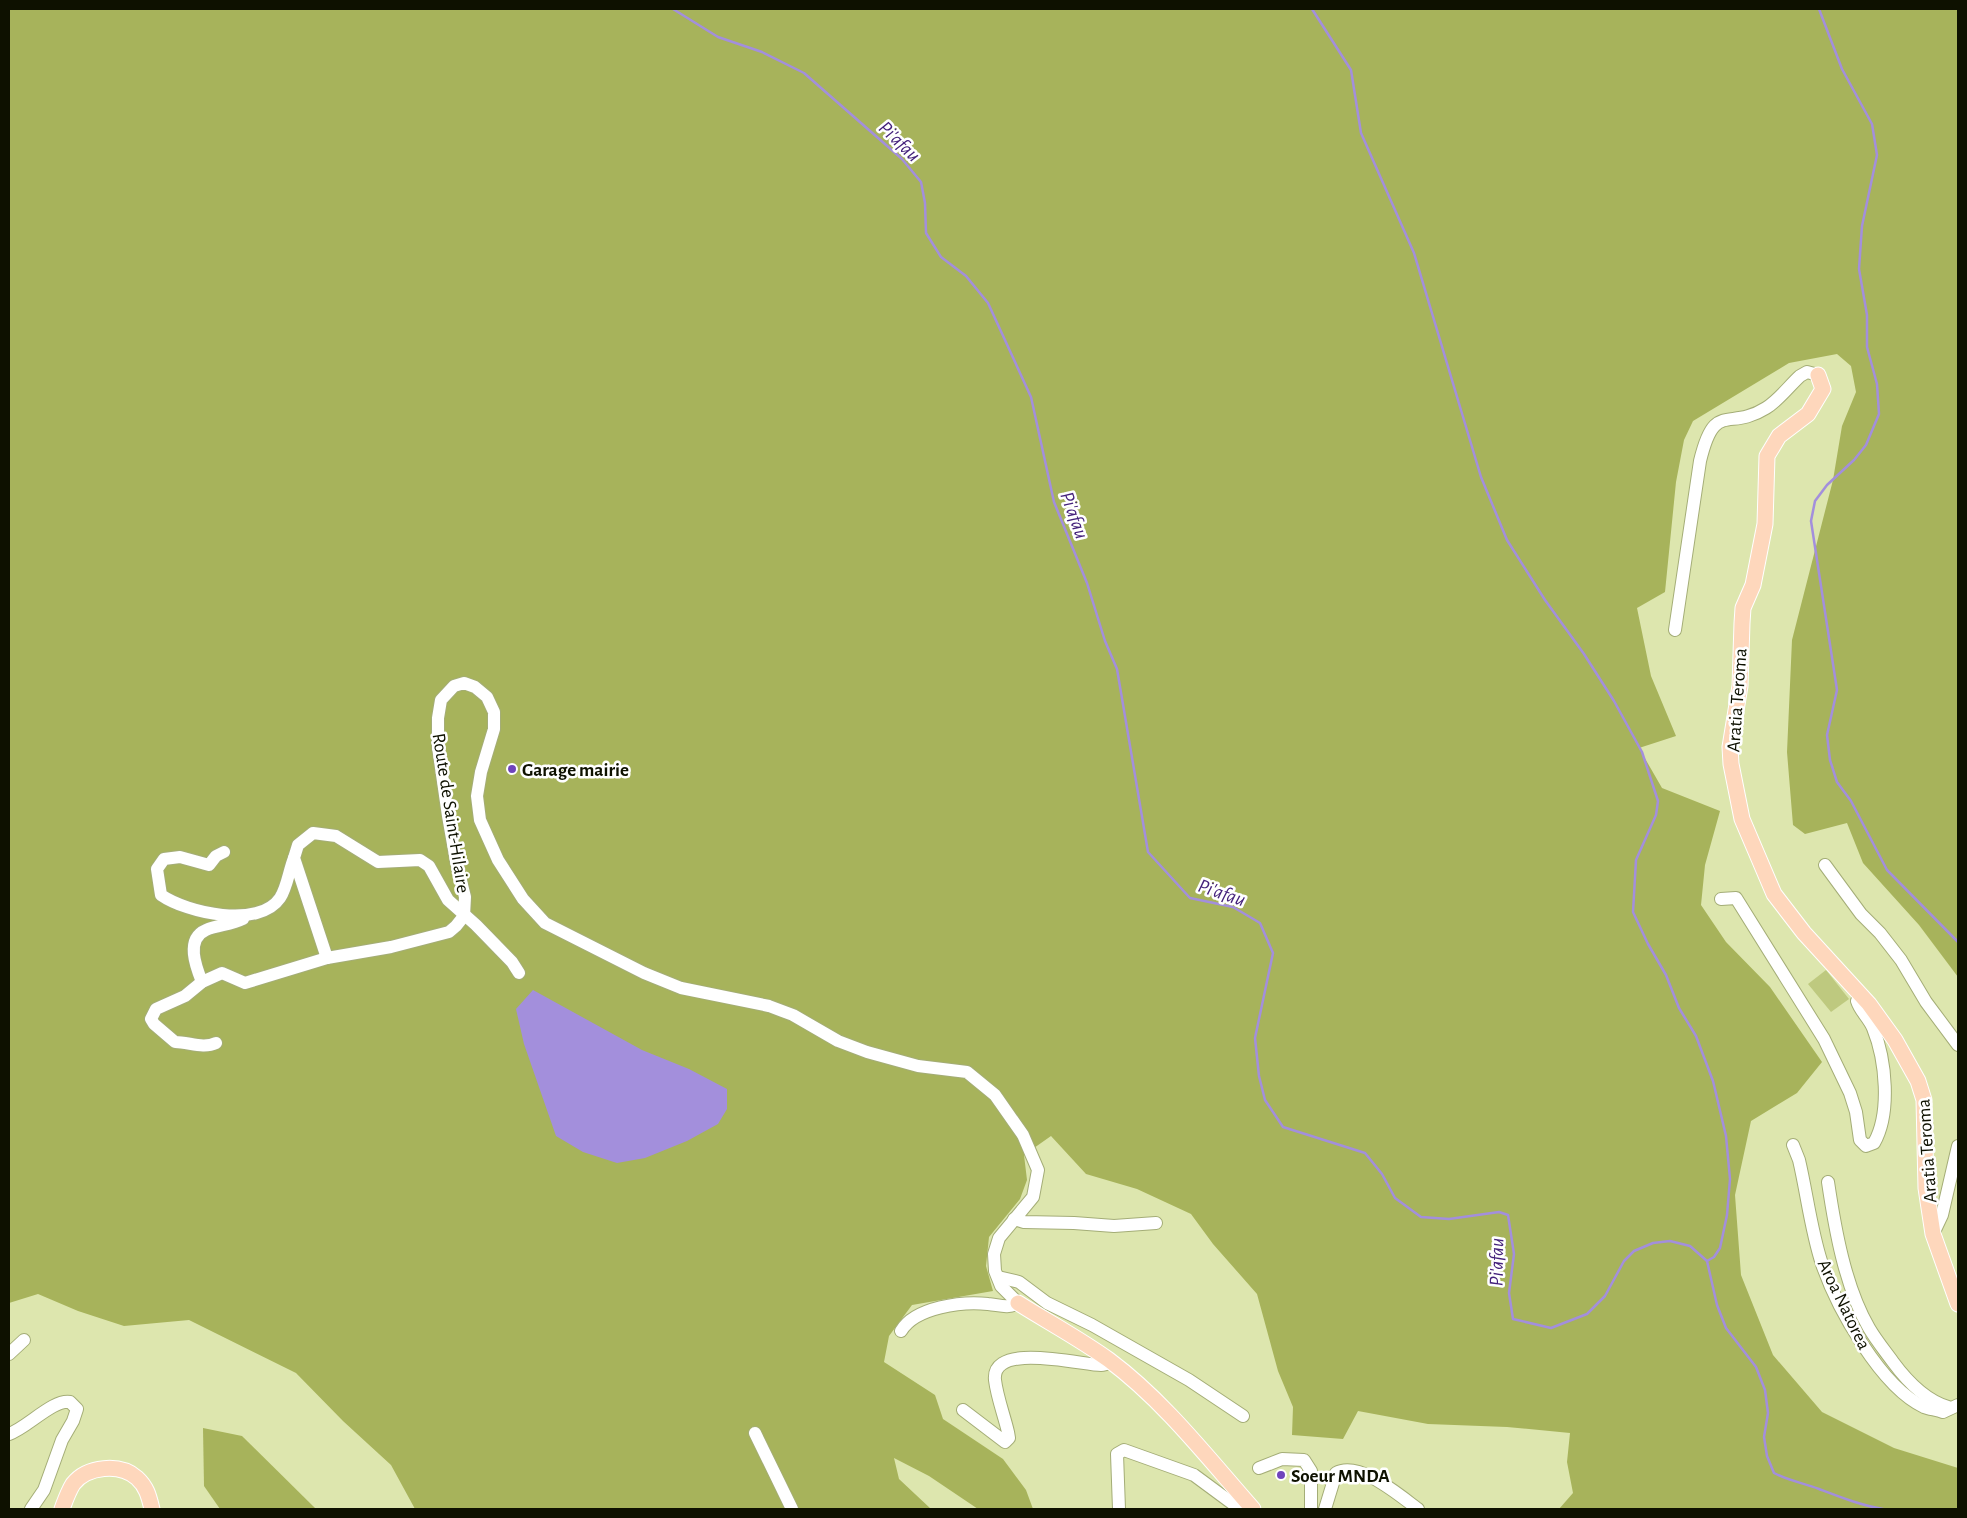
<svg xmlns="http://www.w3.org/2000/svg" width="1967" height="1518" font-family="'Alegreya Sans',sans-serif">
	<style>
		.green { fill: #bec97f }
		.forest { fill: #a7b35b }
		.water { fill: #a38fdc }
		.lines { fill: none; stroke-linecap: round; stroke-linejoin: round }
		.stream { stroke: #a38fdc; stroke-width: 2.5 }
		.minor-casing { stroke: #a4ad77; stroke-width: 14 }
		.major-casing { stroke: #fff; stroke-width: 17 }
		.minor { stroke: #fff; stroke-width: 12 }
		.major { stroke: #fed7bc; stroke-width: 15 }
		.poi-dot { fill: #6f44bc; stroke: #fff; stroke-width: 2 }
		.labels { text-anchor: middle; stroke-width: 5; stroke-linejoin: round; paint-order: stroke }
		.street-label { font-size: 19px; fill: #0e1100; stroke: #fff }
		.poi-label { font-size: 19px; font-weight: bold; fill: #0e1100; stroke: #fff; text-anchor: start }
		.water-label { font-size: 20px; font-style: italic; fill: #44217b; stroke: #fff }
	</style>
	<rect width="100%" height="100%" fill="#dde6ae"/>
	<path class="green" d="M1826,970L1849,999L1831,1012L1808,984Z"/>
	<g class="forest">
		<path d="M9,9H1958V977L1919,925L1863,863L1847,823L1805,834L1793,825L1787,752L1792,640L1833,480L1842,426L1856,392L1851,366L1837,354L1789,363L1693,421L1684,440L1676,482L1665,592L1637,608L1651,676L1676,736L1639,748L1662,788L1720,811L1705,865L1701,905L1726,942L1770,987L1822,1062L1797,1093L1751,1121L1735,1195L1741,1275L1773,1355L1822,1412L1894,1448L1958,1468V1509H1559L1573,1493L1567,1462L1570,1433L1507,1427L1428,1424L1358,1411L1343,1439L1292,1435L1293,1407L1278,1371L1257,1294L1213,1244L1191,1214L1137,1189L1086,1174L1051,1136L1024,1155L1027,1180L1020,1199L989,1237L986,1266L993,1291L912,1305L889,1336L884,1362L935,1395L943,1419L1003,1459L1026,1490L1033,1509H978L929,1476L894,1458L899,1479L931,1509H415L391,1465L343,1421L296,1373L189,1320L124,1326L78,1311L38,1294L9,1303Z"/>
		<path d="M203,1428L242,1436L316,1509H220L204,1486Z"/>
	</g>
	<path class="water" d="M533,990L642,1050L689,1069L727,1089V1109L718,1124L687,1141L645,1158L617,1163L583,1152L556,1136L524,1044L516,1009Z"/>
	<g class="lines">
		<g class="stream">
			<path d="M673,9L718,37L762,52L804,73L902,159L921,182L925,203L926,233L941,257L966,276L988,303L1031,397L1054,502L1087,583L1105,641L1117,669L1148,852L1190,898L1233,907L1260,923L1273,953L1255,1038L1259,1076L1265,1100L1283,1127L1365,1153L1382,1174L1395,1198L1421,1217L1449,1219L1499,1212L1508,1215L1514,1254L1509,1293L1513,1319L1551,1328L1587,1314L1605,1296L1624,1261L1634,1251L1653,1243L1670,1241L1690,1246L1707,1261L1717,1305L1726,1328L1756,1367L1765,1390L1768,1413L1764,1437L1767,1456L1774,1473C1789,1481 1804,1483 1819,1489C1840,1497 1860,1505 1883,1509"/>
			<path d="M1312,9L1351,70L1361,133L1414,253L1481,477L1507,540L1545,600L1584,654L1614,701L1642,752L1658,801L1656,815L1636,860L1633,912L1648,944L1666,975L1679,1008L1696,1036L1713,1081L1726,1136L1730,1179L1727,1215L1720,1248L1714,1257L1707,1261"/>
			<path d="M1819,9L1842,69L1872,124L1877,155L1862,226L1859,269L1867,315V347L1877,384L1879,414L1866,445L1854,460L1827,485L1815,501L1811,521L1837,690L1827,735L1830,760L1837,782L1851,801L1887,870L1958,942"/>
		</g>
		<defs>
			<g id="minor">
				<path d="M1675,630L1700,461C1715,399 1728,432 1766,408C1779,400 1789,386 1800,376L1807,372L1818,375"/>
				<path d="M224,852L216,856L209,865L180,857L164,859L157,869L161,895C187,913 259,929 280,898C287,888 289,870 294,858"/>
				<path d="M1825,865L1861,914L1880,933L1901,960L1926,1002L1958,1045"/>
				<path d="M1721,899L1736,898L1824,1039L1850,1093L1856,1112L1860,1140L1866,1146L1874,1143C1891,1113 1886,1060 1873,1028C1869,1018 1860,1011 1857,1001L1861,994"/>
				<path d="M327,958L294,858L298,845L313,833L336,836L378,862L420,860L429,866L448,900L476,925L512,962L519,973"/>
				<path d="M202,982C196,967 185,939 206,930C218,925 231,925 243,919"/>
				<path d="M216,1043C203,1049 189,1042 175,1042L154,1024L151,1019L156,1009L185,996L202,982L222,973L245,983L327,958L391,947L449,932L456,926L464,916L465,897L456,861L448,816L438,747V718L441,700L454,686L464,683L475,687L487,697L494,712V729L481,772L477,796L480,820L498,860L523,899L545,923L644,973L681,988L769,1006L793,1015L838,1041L867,1052L918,1066L967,1072L995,1095L1023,1135L1038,1170L1033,1197L999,1238L994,1254L995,1271L1001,1286L1018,1303C1007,1309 1000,1305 988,1304C963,1301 915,1307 901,1331"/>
				<path d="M1793,1145L1799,1160C1807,1194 1811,1231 1822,1264C1837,1308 1881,1387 1924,1407C1930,1409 1937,1410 1943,1412L1958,1405"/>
				<path d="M1828,1182C1835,1229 1845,1287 1869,1328C1876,1340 1885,1351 1893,1362C1907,1381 1925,1400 1948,1407"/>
				<path d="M1014,1219L1024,1222L1074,1223L1114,1226L1156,1223"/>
				<path d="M1933,1234L1942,1215L1958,1146"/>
				<path d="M998,1277L1019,1282L1047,1303L1092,1325L1189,1380L1243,1416"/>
				<path d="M9,1354L24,1340"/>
				<path d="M963,1410L1005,1442L1009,1438L1008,1432C1004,1415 997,1397 995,1380C991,1341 1082,1365 1101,1365C1104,1365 1109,1363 1112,1363"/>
				<path d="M755,1433L792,1509"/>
				<path d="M9,1434C27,1428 53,1399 70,1402L77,1409L73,1421L62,1440L44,1490L31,1509"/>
				<path d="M1259,1468L1282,1459L1304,1460L1311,1471V1509"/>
				<path d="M1119,1509L1117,1454L1124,1450L1194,1475L1240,1509"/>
				<path d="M1325,1509L1336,1473C1359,1460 1400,1496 1418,1509"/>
			</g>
			<g id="major">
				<path d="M1818,375L1823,389L1808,414L1779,436L1767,456L1765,524L1753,585L1743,608L1742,623L1740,686L1730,747L1731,764L1742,819L1774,894L1804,933L1869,1004L1895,1040L1918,1081L1924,1100L1926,1188L1933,1234L1958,1304"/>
				<path d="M1018,1303C1048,1322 1080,1339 1109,1360C1164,1401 1208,1458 1253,1509"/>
				<path d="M62,1509C65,1501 68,1492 73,1484C87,1466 120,1463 137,1478C147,1487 149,1497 152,1509"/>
			</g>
		</defs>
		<use href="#minor" class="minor-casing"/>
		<use href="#major" class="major-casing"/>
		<use href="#minor" class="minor"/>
		<use href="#major" class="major"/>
	</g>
	<g class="poi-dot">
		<circle cx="512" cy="769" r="5"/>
		<circle cx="1281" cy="1475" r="5"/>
	</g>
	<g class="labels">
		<g class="street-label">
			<text transform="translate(1736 700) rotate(-86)" y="7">Aratia Teroma</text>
			<text transform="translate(452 813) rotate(81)" y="7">Route de Saint-Hilaire</text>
			<text transform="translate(1926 1151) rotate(-94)" y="7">Aratia Teroma</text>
			<text transform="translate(1845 1304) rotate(64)" y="7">Aroa Natorea</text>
		</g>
		<g class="poi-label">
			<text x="522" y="776">Garage mairie</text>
			<text x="1291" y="1482">Soeur MNDA</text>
		</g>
		<g class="water-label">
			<text transform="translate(900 141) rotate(44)" y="7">Pi'afau</text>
			<text transform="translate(1075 515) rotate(70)" y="7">Pi'afau</text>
			<text transform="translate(1222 892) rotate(19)" y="7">Pi'afau</text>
			<text transform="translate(1496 1262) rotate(-89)" y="7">Pi'afau</text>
		</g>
	</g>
	<rect width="1967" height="1518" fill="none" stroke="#0e1100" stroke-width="20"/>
</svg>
